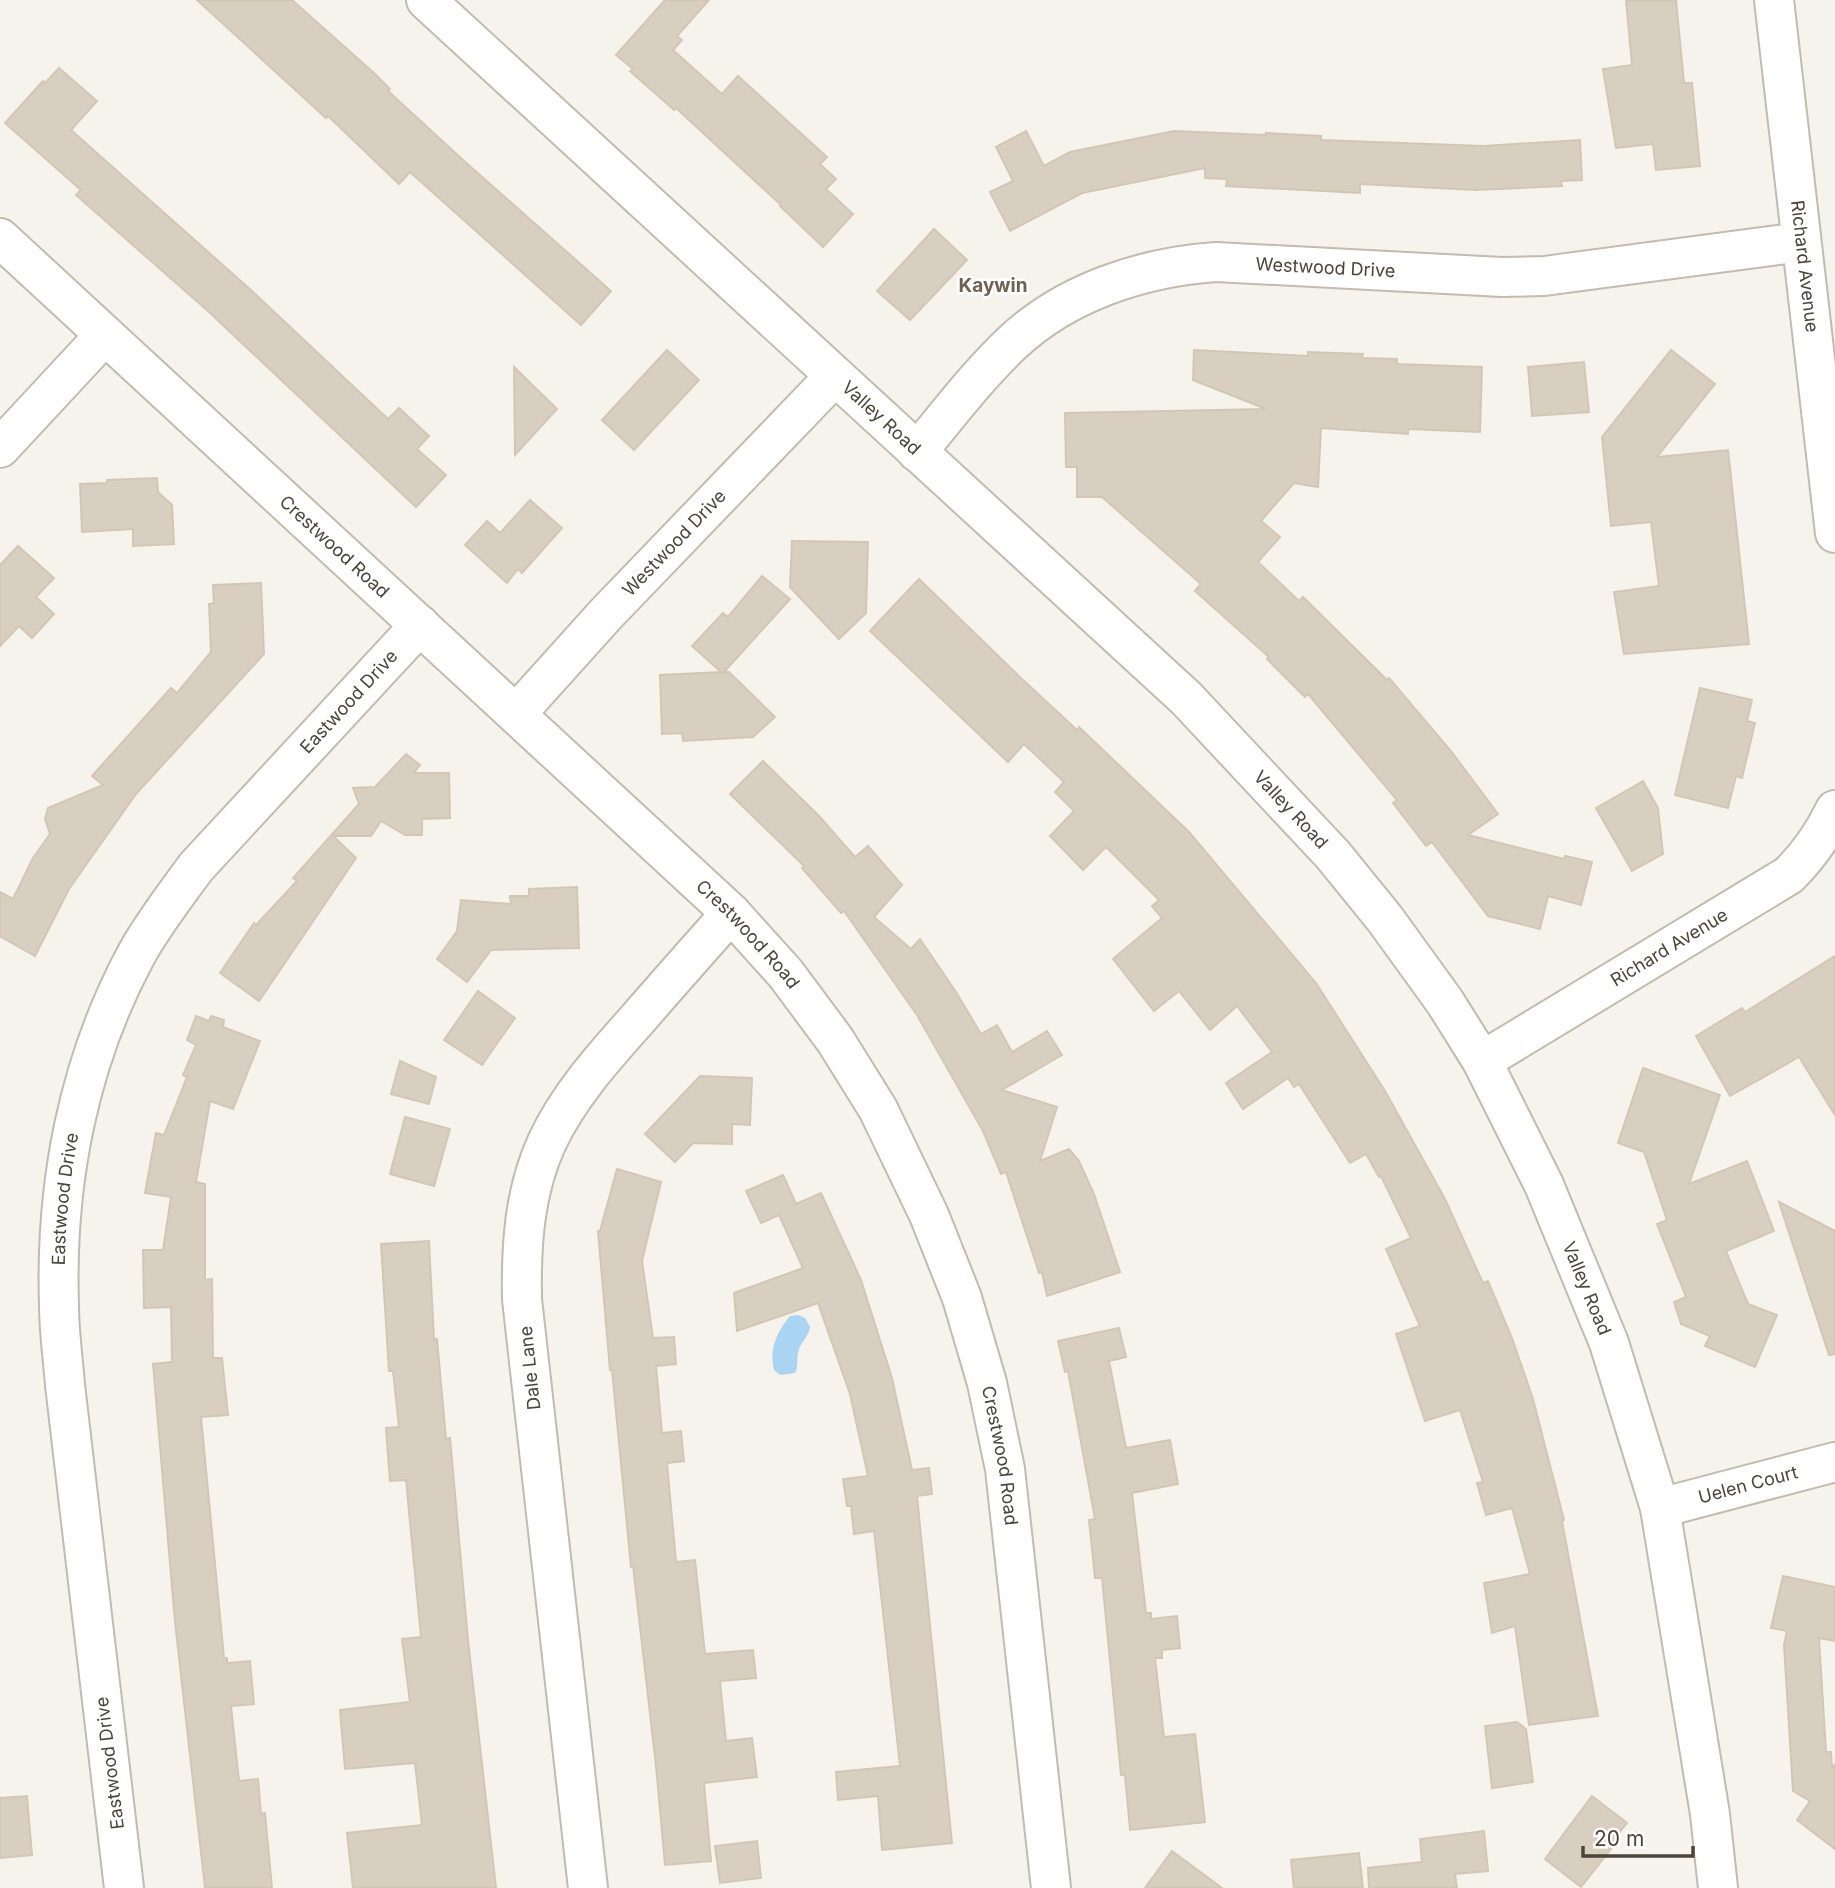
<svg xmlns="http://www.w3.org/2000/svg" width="1835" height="1888" font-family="Inter,sans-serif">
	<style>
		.water { fill: #a9d4f2 }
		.building { fill: #d8cfc1; stroke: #d3c7b4; stroke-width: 2 }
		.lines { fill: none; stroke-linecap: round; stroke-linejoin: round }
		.street-casing { stroke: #c2bbae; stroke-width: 42 }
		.street { stroke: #fff; stroke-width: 38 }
		.labels { text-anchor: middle; stroke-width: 5; stroke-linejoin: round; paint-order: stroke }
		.street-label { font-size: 18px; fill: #4b4439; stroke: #fff }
		.neighbourhood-label { font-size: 19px; font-weight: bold; fill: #6e6250; stroke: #fff }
	</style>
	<rect width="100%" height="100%" fill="#f6f3ec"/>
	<path class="water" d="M798,1315L805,1318L810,1327C809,1336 802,1341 799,1349C796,1357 799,1365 795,1373L780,1375L774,1370C769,1348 777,1332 790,1316Z"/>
	<g class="building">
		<path d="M197,0H292L374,73L390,89L388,91L463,160L611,291L581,325L410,172L399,184L328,116L326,118Z"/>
		<path d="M665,0H709L677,36L682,40L673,50L722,94L738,76L827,157L820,164L836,179L826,189L853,214L823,247L780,206L781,205L676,108L674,110L630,71L633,69L616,55Z"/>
		<path d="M1626,0H1676L1684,83H1692L1700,166L1656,170L1653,144L1616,148L1603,69L1632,65Z"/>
		<path d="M59,68L97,101L71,130L252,291L388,419L399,408L429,436L417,449L446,475L416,507L209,312L76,195L81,190L5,123L43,81L45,83Z"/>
		<path d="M1026,131L1044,166L1070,152L1174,131L1266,135V133L1321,136V140L1483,146L1580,140L1582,180L1561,181L1562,186L1475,190L1360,184V193L1226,186L1227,179L1205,178V168L1082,193L1010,231L990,192L1013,181L996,147Z"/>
		<path d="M934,229L967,260L910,320L877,291Z"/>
		<path d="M667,350L699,380L634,450L602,420Z"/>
		<path d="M1194,350L1308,356V352L1363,354L1362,358L1397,359V364L1482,367L1480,432L1408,429V434L1321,428L1318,487L1294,483L1261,521L1280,537L1258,562L1299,601L1303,597L1387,680L1389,678L1451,751L1498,814L1468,835L1564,859L1565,856L1592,862L1581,905L1548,896L1540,929L1488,916L1432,842L1426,846L1393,803L1397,800L1308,694L1305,697L1267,659L1269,657L1195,591L1201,584L1102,497H1077V467H1066L1065,413L1266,409L1193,380Z"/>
		<path d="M1671,350L1715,384L1657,457L1728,450L1749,644L1624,654L1614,592L1659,586L1651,522L1611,526L1602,437Z"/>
		<path d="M1584,362L1589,412L1532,416L1528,367Z"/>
		<path d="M514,367L557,409L515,455Z"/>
		<path d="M157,478L158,492L172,505L174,544L133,546V529L82,532L80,484L107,483V480Z"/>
		<path d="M530,500L562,528L522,573L518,569L507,583L465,545L487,521L500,533Z"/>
		<path d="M792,541L868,542L866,613L839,639L790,587Z"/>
		<path d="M18,546L54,578L36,597L54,614L32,638L19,626L0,646V565Z"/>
		<path d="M762,576L790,599L724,672H729L775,717L753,737L683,741L682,733L662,734L660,675L721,672L692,646L723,613L728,617Z"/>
		<path d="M919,579L1022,679L1077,730L1079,727L1189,832L1316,983L1385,1091L1445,1199L1483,1283L1488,1281L1512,1338L1533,1399L1564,1520L1562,1521L1598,1716L1529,1725L1515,1626L1492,1633L1484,1583L1530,1574L1512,1508L1486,1515L1477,1483L1483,1482L1460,1410L1425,1421L1396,1334L1420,1326L1386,1249L1411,1238L1381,1176L1379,1177L1366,1154L1350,1163L1299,1084L1294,1087L1288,1078L1243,1109L1226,1083L1272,1052L1237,1006L1210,1030L1179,991L1154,1011L1113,959L1162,918L1152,906L1159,900L1106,847L1083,870L1050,836L1074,811L1055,792L1064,782L1024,744L1008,762L870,631Z"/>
		<path d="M261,583L264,654L136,794L69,889L35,956L0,936V892L13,899L33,858L50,834L45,819L48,808L103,785L92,776L171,688L177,693L211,652L209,604L214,603L213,585Z"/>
		<path d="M1700,688L1752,700L1747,721L1755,723L1742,778L1736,776L1728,808L1675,795Z"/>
		<path d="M406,754L420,765L414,773H449L450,818L422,819V835H405L381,821L371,836H333L356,858L259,1001L220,973L254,923L256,925L297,881L293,878L359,804L353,788L375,787Z"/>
		<path d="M763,761L819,816L855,857L868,846L902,885L874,917L911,949L920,939L956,992L981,1034L997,1025L1012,1052L1047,1031L1062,1055L1002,1090L1057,1107L1040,1161L1069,1149L1079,1161L1094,1194L1120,1272L1047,1296L1042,1272L1039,1273L1006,1172L1001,1174L983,1131L917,1015L844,911L841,913L802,868L804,866L730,794Z"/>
		<path d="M1643,781L1658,808L1663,854L1632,871L1596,808Z"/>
		<path d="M577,887L579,948L491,950L467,982L437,959L457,931L461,900L511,904L510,896H529V889Z"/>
		<path d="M1835,956V1115L1799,1057L1730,1096L1696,1036L1742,1008L1745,1012Z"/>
		<path d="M478,991L515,1018L482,1065L444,1040Z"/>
		<path d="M196,1016L209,1021L211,1016L224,1020L223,1027L260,1041L233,1109L210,1101L196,1182L205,1184V1280L212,1279L213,1358H222L228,1415L201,1417L224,1658H227V1663L250,1661L254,1704L231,1706L239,1781L258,1779L261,1814L265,1813L272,1888H205L175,1622L153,1364L172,1362L171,1307L144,1308L143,1250H163L171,1197L145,1193L156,1133L164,1135L187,1077L183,1075L196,1045L187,1040Z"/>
		<path d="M400,1061L436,1077L429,1104L391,1094Z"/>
		<path d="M1643,1068L1720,1095L1689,1184L1747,1161L1774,1231L1726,1251L1748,1304L1777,1315L1755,1367L1705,1346L1710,1336L1681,1324L1674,1302L1686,1297L1657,1224L1667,1220L1644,1152L1618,1143Z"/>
		<path d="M700,1076L752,1078L750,1125L732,1124V1144L693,1143L675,1162L645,1134Z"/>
		<path d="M405,1117L450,1129L434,1186L390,1174Z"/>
		<path d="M617,1169L661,1182L642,1261L653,1338L674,1337L676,1364L656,1366L662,1433L681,1431L684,1461L667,1463L676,1562L695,1560L705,1654L753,1650L756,1678L720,1681L726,1741L752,1738L757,1777L704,1783L711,1861L665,1865L656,1766L633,1566L631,1567L612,1370H610L598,1231H600Z"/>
		<path d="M783,1175L796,1204L821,1193L861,1280L892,1378L912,1470L929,1468L932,1494L917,1496L952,1843L882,1850L878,1796L838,1800L836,1772L900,1766L874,1531L854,1534L851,1506H847L843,1479L868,1476L850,1394L818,1303L737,1331L734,1293L803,1268L779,1215L761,1223L746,1191Z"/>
		<path d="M1779,1202L1835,1231V1354L1829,1355Z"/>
		<path d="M429,1241L434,1340L437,1339L446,1439L450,1438L468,1640L496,1888H353L347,1833L422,1825L415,1763L345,1769L340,1710L410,1702L402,1639L421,1637L406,1480L390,1481L386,1428L399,1427L393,1371H389L381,1244Z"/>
		<path d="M1119,1328L1126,1357L1109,1361L1126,1448L1170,1440L1178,1484L1132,1493L1146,1613H1151V1619L1177,1616L1180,1648L1162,1650V1658H1155L1164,1737L1195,1734L1205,1822L1130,1830L1125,1775H1121L1102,1578H1095L1089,1520L1095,1519L1068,1371L1065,1372L1058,1341Z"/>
		<path d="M1783,1576L1835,1587V1641L1819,1638L1826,1752H1831L1832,1768L1835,1764V1849L1797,1820L1810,1801L1793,1791L1784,1645L1787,1631L1771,1628Z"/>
		<path d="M1517,1722L1526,1729L1533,1782L1492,1788L1485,1726Z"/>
		<path d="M27,1796L32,1855L0,1858V1798Z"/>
		<path d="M1592,1796L1627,1823L1615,1838L1618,1840L1581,1887L1545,1859Z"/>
		<path d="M1484,1831L1488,1871L1455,1874L1457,1888H1369L1368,1868L1422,1862L1420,1839Z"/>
		<path d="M757,1841L761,1878L720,1883L715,1846Z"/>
		<path d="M1172,1851L1222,1888H1145Z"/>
		<path d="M1359,1853L1363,1888H1294L1291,1860Z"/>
	</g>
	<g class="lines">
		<defs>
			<g id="street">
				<path id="s1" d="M426,0L1186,698L1333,855L1385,919L1445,1002L1482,1061L1544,1185L1609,1343L1660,1508L1710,1814L1718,1888"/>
				<path id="s2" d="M1774,0L1835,533"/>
				<path id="s3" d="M0,238L731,913L786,974L835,1040L878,1109L929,1215L962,1298L987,1383L1005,1469L1051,1888"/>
				<path d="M0,448L105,335"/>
				<path id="s4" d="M917,452C948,415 977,376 1012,343C1066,292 1143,267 1216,262L1502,277L1544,276L1801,242"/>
				<path id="s5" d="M516,714L606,614L835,376"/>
				<path id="s6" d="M1482,1061L1789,875C1808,856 1823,835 1835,810"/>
				<path id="s7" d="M1660,1508L1835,1462"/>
				<path id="s8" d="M124,1888L65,1385C63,1358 59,1332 59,1305C55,1184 78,1063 136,955C153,924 175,896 196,867L420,625"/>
				<path d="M588,1888L522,1299C521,1246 524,1192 547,1142C568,1097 602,1059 635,1022C667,985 699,949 731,913"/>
			</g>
		</defs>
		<use href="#street" class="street-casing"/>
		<use href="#street" class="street"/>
	</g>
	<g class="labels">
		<g class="street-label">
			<text dy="6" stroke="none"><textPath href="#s2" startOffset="268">Richard Avenue</textPath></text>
			<text dy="6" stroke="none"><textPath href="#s4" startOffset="478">Westwood Drive</textPath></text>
			<text dy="6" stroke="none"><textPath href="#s1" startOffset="618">Valley Road</textPath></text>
			<text dy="6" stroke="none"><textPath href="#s5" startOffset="233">Westwood Drive</textPath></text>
			<text dy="6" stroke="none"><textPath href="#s3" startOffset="455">Crestwood Road</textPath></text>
			<text dy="6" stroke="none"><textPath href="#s8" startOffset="1281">Eastwood Drive</textPath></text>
			<text dy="6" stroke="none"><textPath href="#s1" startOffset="1185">Valley Road</textPath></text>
			<text dy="6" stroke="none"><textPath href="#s3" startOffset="1022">Crestwood Road</textPath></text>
			<text dy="6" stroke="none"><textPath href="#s6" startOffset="219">Richard Avenue</textPath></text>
			<text dy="6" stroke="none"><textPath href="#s8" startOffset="693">Eastwood Drive</textPath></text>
			<text dy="6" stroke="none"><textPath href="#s1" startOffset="1752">Valley Road</textPath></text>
			<text transform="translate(530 1368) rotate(-96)" y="6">Dale Lane</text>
			<text dy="6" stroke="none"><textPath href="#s3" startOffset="1610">Crestwood Road</textPath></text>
			<text dy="6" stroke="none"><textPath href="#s7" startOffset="91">Uelen Court</textPath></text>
			<text transform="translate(110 1763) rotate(-97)" y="6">Eastwood Drive</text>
		</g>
		<g class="neighbourhood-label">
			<text x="993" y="292">Kaywin</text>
		</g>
	</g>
	<path d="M1583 1846v10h110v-10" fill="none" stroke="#4b4439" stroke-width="3.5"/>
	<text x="1594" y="1846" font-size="21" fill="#4b4439" stroke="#ffffff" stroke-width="5" paint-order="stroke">20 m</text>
</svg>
